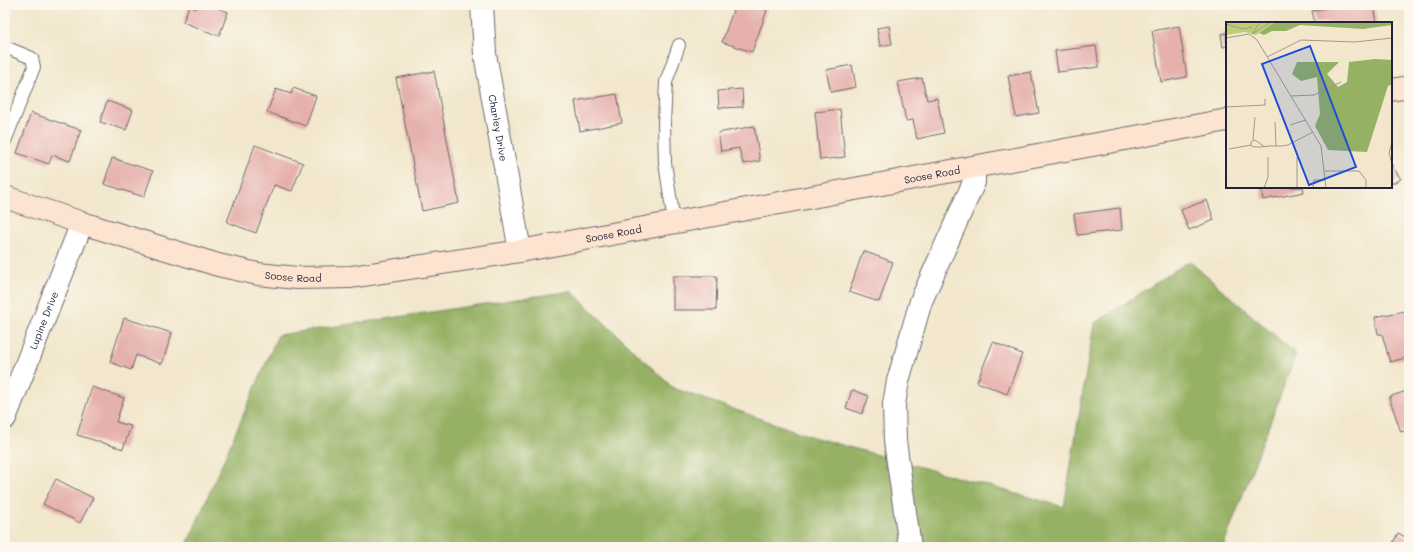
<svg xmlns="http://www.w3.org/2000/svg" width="1414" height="552" font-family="Mali,sans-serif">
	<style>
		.forest { fill: #95b163; stroke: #5c6a4f }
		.building { fill: #e6b1ad }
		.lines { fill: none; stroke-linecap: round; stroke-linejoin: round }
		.lane-casing { stroke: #6b676e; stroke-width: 14 }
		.street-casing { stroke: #6b676e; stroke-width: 24 }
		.secondary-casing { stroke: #6b676e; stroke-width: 24 }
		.lane { stroke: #fff; stroke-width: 12 }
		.street { stroke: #fff; stroke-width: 22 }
		.secondary { stroke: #fde4d0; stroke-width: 22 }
		.labels { text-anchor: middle; stroke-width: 3.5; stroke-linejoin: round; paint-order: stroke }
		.street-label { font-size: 10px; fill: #22223b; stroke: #fbf7ec }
		.inset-road { fill: none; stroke: #9f9892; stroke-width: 1 }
		.view { fill: #1d4ed8; fill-opacity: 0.15; stroke: #1d4ed8; stroke-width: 2 }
		.inset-edge { fill: none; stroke: #22223b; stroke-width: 2 }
	</style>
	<rect width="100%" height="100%" fill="#fbf7ec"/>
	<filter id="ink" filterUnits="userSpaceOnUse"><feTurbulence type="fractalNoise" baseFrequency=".025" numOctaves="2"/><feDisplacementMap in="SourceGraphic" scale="8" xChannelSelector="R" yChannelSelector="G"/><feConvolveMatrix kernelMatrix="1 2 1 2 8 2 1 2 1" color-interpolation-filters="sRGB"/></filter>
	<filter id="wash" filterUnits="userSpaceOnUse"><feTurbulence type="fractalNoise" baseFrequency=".012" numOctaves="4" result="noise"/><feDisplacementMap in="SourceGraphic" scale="16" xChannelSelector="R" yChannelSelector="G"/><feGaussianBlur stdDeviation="0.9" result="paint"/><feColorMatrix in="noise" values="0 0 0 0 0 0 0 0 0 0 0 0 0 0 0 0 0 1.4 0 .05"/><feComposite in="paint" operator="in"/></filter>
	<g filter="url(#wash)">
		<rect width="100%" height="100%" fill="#f2e7cc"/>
		<path class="forest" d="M1189,261L1296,354L1223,547H186L278,335L571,291L673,388L813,437L1064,507L1094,324Z"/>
		<g id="blocks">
			<g class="building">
				<path d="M197,5H209L228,12L219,36L183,22L189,6L196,9Z"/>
				<path d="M735,5H753L767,10L752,52L722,42Z"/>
				<path d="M1339,5H1374L1377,23H1315L1312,11Z"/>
				<path d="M889,26L892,44L880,46L877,28Z"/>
				<path d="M1179,26L1187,77L1161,82L1152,31Z"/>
				<path d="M1227,33V46L1223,47L1221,34Z"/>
				<path d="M1096,46L1099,67L1058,72L1055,51Z"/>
				<path d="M852,65L856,87L831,92L826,70Z"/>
				<path d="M434,71L459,203L422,211L396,78Z"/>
				<path d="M1031,72L1039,113L1016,117L1008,76Z"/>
				<path d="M922,78L927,100L937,98L944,133L917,139L913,120L906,121L898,82Z"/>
				<path d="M293,88L316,96L306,126L267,112L276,89L291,94Z"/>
				<path d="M742,89L743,107L719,108L718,91Z"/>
				<path d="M617,94L622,123L580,131L575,101Z"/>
				<path d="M107,101L133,110L126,130L100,122Z"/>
				<path d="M840,109L845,157L820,160L815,112Z"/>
				<path d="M31,113L81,130L70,161L52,155L49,164L17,153Z"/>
				<path d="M754,126L760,161L743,164L739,148L721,151L718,133Z"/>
				<path d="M255,145L303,163L292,191L274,185L256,233L227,222Z"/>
				<path d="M112,158L153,171L144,197L104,184Z"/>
				<path d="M1391,164L1401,179L1391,184Z"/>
				<path d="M1261,187H1303L1304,192L1263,200Z"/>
				<path d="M1207,200L1214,220L1189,230L1181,210Z"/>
				<path d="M1120,208L1122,230L1077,235L1074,214Z"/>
				<path d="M863,251L893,262L879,302L849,292Z"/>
				<path d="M673,276H717L716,310H673Z"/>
				<path d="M1409,310V357L1390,362L1382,334H1378L1375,317Z"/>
				<path d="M124,318L172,333L162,364L136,355L131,370L110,362Z"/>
				<path d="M993,342L1022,354L1007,394L977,382Z"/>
				<path d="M92,387L124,398L116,422L131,426L123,449L77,435Z"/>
				<path d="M852,390L869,396L862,414L846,408Z"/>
				<path d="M1409,390V436L1407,430L1401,432L1389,397Z"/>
				<path d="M56,479L93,498L80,523L43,504Z"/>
				<path d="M1398,533L1409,539V547H1391Z"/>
			</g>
		</g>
	</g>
	<g filter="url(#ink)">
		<use href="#blocks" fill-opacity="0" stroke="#6b676e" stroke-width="1"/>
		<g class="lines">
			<defs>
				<g id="lane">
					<path d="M5,47L32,58L34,67L5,141"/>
					<path d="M674,222L665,163L664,124L666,82L679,45"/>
				</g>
				<g id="street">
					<path id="s1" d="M482,5L485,54L520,251"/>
					<path id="s2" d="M5,418L82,223"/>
					<path d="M910,547L895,441L894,404L898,381L921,301L974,182V167"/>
				</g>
				<g id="secondary">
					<path d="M1391,90L1409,87"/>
					<path id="s3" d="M5,197L82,223L218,265L258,274L297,278L351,277L520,251L1227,120"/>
				</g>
			</defs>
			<use href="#lane" class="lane-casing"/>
			<use href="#street" class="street-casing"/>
			<use href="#secondary" class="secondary-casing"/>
			<use href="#lane" class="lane"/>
			<use href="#street" class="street"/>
			<use href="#secondary" class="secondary"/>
		</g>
	</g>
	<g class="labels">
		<g class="street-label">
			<text dy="4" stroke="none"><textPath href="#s1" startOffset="124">Charley Drive</textPath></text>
			<text dy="4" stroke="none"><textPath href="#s3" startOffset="948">Soose Road</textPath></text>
			<text dy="4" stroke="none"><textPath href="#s3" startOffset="624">Soose Road</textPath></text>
			<text dy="4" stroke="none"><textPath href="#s3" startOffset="300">Soose Road</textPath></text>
			<text dy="4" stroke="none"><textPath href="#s2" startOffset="105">Lupine Drive</textPath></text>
		</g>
	</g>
	<g transform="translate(1226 22)">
		<rect width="166" height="166" fill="#f2e7cc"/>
		<path d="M0,0H49L30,13L19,10L0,13Z" fill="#bcce71"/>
		<path d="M49,0H166V3L137,7L74,3L60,9H46L38,13L33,11ZM149,37L166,38V62L162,64L141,130L102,128L89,104L94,92L91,55L75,59L66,52L71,40H113L101,52L112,65L121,60L123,40Z" fill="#95b163"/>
		<path class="inset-road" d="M0,2L17,7L26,5M26,12L45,0M26,12L34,0M0,16L23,12L31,18L95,124L100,166M41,35L75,18L129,20L166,16M65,74L88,73L115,60M0,85L39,83V77M49,100L50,124M64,103L80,98M27,118L29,95M166,120L163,131L166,142M39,125L29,118L25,120V124L29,125H35L43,124H55L62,123L87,110M3,127L25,123M71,135V166M99,149H133L140,158V166M38,166L42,155V135M87,166L88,158H100"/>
		<path class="view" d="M84,24L130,145L83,163L36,42Z"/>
		<rect width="166" height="166" class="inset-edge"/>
	</g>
	<rect width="1414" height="552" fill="none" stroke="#fbf7ec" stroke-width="20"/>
</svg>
